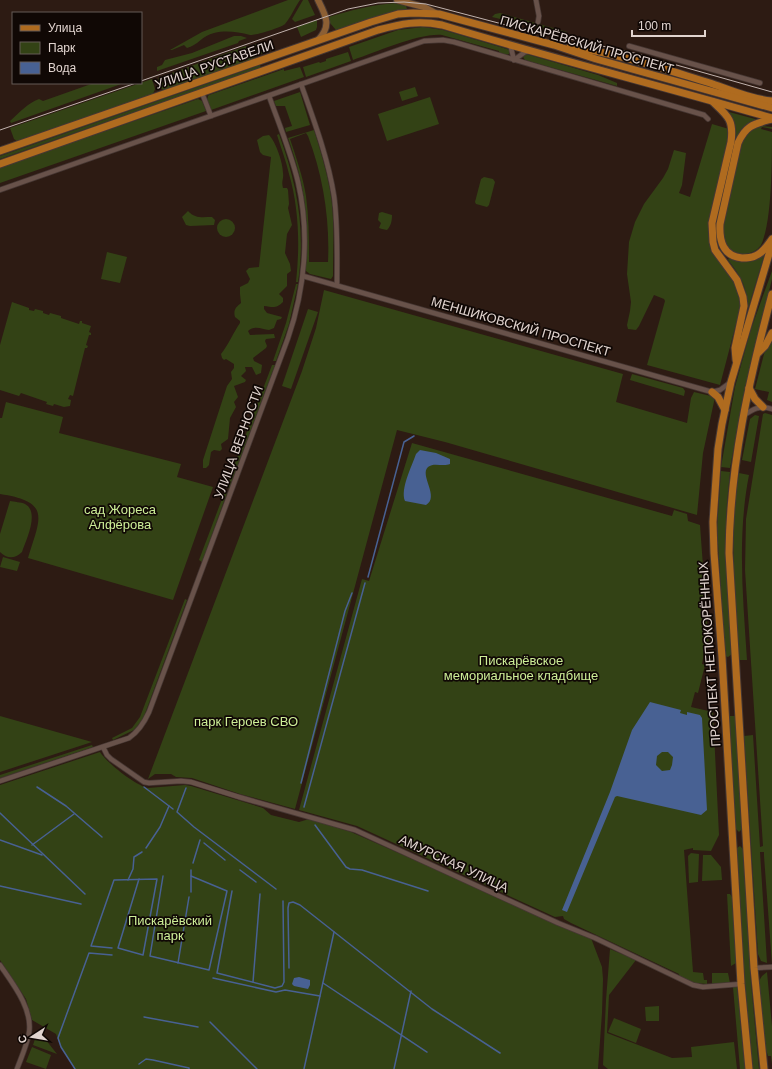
<svg xmlns="http://www.w3.org/2000/svg" width="772" height="1069" font-family="Helvetica,sans-serif">
	<style>
		.green { fill: #334215; fill-rule: evenodd }
		.water { fill: #486193; fill-rule: evenodd }
		.lines { fill: none; stroke-linecap: round; stroke-linejoin: round }
		.stream { stroke: #486193; stroke-width: 1.5 }
		.minor-casing { stroke: #463733; stroke-width: 6 }
		.secondary-casing { stroke: #463733; stroke-width: 8 }
		.primary-casing { stroke: #463733; stroke-width: 9 }
		.minor { stroke: #68524a; stroke-width: 4.5 }
		.secondary { stroke: #8c5f34; stroke-width: 6 }
		.primary { stroke: #af6b1f; stroke-width: 7 }
		.tram { stroke: #c0b2ad; stroke-width: 1 }
		.labels { text-anchor: middle; stroke-width: 3.5; stroke-linejoin: round; paint-order: stroke }
		.street-label { font-size: 13px; fill: #e1d4cf; stroke: #100805 }
		.park-label { font-size: 13px; fill: #cdee97; stroke: #100805 }
	</style>
	<rect width="100%" height="100%" fill="#2d1b13"/>
	<g class="green">
		<path d="M288,0H300C295,7 291,17 285,24C283,27 254,36 250,35C238,32 226,30 214,33C203,35 197,46 187,48L184,45L172,50H170L202,32Z"/>
		<path d="M303,0H308L315,15L295,22L292,19Z"/>
		<path d="M395,3L406,6L407,9L384,14L336,30L330,23L329,17C351,10 372,5 395,3Z"/>
		<path d="M500,13L567,32L566,34L492,17L495,14Z"/>
		<path d="M317,20V27L316,30L301,37L297,27Z"/>
		<path d="M423,27L443,30L507,49L509,50V54L506,55L499,53V51L442,35C419,33 377,52 353,60L349,47L398,30Z"/>
		<path d="M234,36H241L247,38L239,41L238,43L157,71V67L162,65L165,60L192,53Z"/>
		<path d="M259,43L263,53L246,62L164,90L160,88L158,78L246,46V47Z"/>
		<path d="M348,52L351,61L306,77L303,67L319,62L320,63L326,61V59Z"/>
		<path d="M526,54L598,75L617,83V86L525,60L523,57Z"/>
		<path d="M260,65L261,68L0,159V156Z"/>
		<path d="M300,67L304,77L211,110L207,100L208,96L209,95L284,69V71Z"/>
		<path d="M152,79L155,89L153,94L17,141L14,139L10,128Z"/>
		<path d="M94,83H124L11,123L10,121C19,113 28,103 39,99L43,101Z"/>
		<path d="M415,87L418,96L402,101L399,92Z"/>
		<path d="M300,92L310,125L286,132L285,128L292,126L285,106H276L274,101Z"/>
		<path d="M430,97L439,124L387,141L378,114Z"/>
		<path d="M198,99L202,101L206,111L0,183V167Z"/>
		<path d="M729,112L755,119V121C745,124 740,129 736,139L734,121Z"/>
		<path d="M712,124L729,129L728,141L710,221C705,262 732,264 740,297C742,306 740,316 738,325L736,324L720,385L647,365L665,301L664,299L654,295L639,326L636,330L628,329L627,325L630,311L631,302L627,274L629,242L635,222L644,204L663,178L668,169L674,150L686,153L682,185L679,193L690,197Z"/>
		<path d="M762,126L772,127V129L762,127L761,129L772,132C772,161 772,223 761,245C753,257 732,258 725,243C723,240 723,235 722,231L741,144L750,130Z"/>
		<path d="M314,130C320,149 326,169 330,190C335,218 333,248 333,276L331,279L310,274L306,271C305,253 307,234 306,216C304,189 297,163 288,138ZM306,133L308,136C323,176 330,219 328,262H309C309,240 309,218 306,196C303,177 296,157 290,139Z"/>
		<path d="M279,134C297,184 306,230 298,282H296C300,246 299,208 289,174C286,161 281,148 277,135Z"/>
		<path d="M269,135C276,142 283,163 283,173C284,179 281,181 283,188H287L288,190L289,204L288,208L292,225L287,234L285,253L290,264L291,271L287,274V286L279,294L283,298V302C276,309 273,307 264,306V309L267,313L282,317L281,319L277,320L274,328L269,330C262,329 254,325 248,331L250,335L274,334L275,338L266,339L265,341L267,346L266,348L253,358L254,361L262,365L261,373L256,375L252,367H245L246,371L241,376L246,380L245,382L234,386L238,397L234,402L236,407L230,418L228,439L221,444L222,449L220,451L214,450L211,452L209,465L206,468H203V460L227,386L232,379L231,372L234,368V364L226,359L224,360L222,358L221,354C229,344 233,333 240,323V321L235,317C233,310 236,307 241,303L240,294V287L248,283L250,279L246,271L249,268L259,267L271,157L263,155L260,152L257,140L263,136Z"/>
		<path d="M484,177L493,179L495,182L489,205L487,207L476,204L475,202L481,179Z"/>
		<path d="M188,211C195,219 203,217 212,217L215,220L214,225L190,226L186,225L182,217Z"/>
		<path d="M382,212L392,215C392,221 391,226 387,230L382,229L379,228L381,223L378,220L379,213Z"/>
		<circle cx="226" cy="228" r="9"/>
		<path d="M107,252L127,257L120,283L101,279Z"/>
		<path d="M765,253L748,309C746,305 747,299 746,294C744,281 736,270 728,260L729,258L734,259Z"/>
		<path d="M772,271V279L745,389L730,468L721,467L735,387L751,329Z"/>
		<path d="M296,284H298L289,324L276,361H273L286,323Z"/>
		<path d="M324,290L623,374L616,402L687,423L691,398L694,392L715,397L703,453L697,515L445,442L397,430L295,809L240,794L192,778L176,777L171,774H155L148,779L302,371L316,328Z"/>
		<path d="M12,302L29,308V310L34,311L35,309L43,311V313L49,315L50,313L61,316V318L79,324L80,321H82V323L91,326L89,332L91,333V335H89L86,345L88,346L87,348H85L73,396L70,395L68,399L71,400L70,406L64,407L54,404L53,406L46,404L47,402L21,393L19,396L0,390V345Z"/>
		<path d="M308,309L318,312L291,389L282,386Z"/>
		<path d="M772,337V402L767,400L769,392L755,389L764,354Z"/>
		<path d="M272,365H275L229,489L226,487Z"/>
		<path d="M632,374L683,388L685,391L684,396L630,380Z"/>
		<path d="M6,402L63,417L59,433L181,464L177,477L213,487L173,600L28,558C40,518 52,502 0,494V418H2Z"/>
		<path d="M765,413L772,415V964L764,856V852H760L767,963L761,961L758,954L744,736L753,735L760,847L763,846L745,570L746,519L763,414Z"/>
		<path d="M755,415L759,416L751,462L742,460L750,419Z"/>
		<path d="M412,443L672,516L674,510L687,514L688,521L700,525L709,649L705,648L702,664L705,665L698,693L695,692L691,707L713,712L719,835L711,851L693,850V848L684,850L693,972L703,973L704,980H707V984L694,983L679,976V974L571,923L564,919L563,916L555,917L357,826L299,810L362,579L369,581Z"/>
		<path d="M721,471L730,472L727,503L725,552L732,654L728,657L725,656V654L717,528Z"/>
		<path d="M739,473L749,475C737,536 743,598 747,660H739C736,599 728,534 739,473Z"/>
		<path d="M225,491L227,493L202,562L199,560Z"/>
		<path d="M10,501C14,502 21,502 25,504C40,512 26,540 22,552C15,559 7,559 0,552V534Z"/>
		<path d="M3,557L20,562L17,571L0,567Z"/>
		<path d="M185,599L187,600L143,719L134,730L113,740L112,738L132,728L140,717Z"/>
		<path d="M0,716L92,742L0,772Z"/>
		<path d="M729,716H735L742,829L739,832L736,829Z"/>
		<path d="M92,745L93,747L0,778V775Z"/>
		<path d="M100,752C107,763 135,785 148,788L185,785L191,786L263,808L271,815L299,822L309,819L351,832L591,938L602,967L603,979L602,1013L598,1069H75L61,1047L56,1034L32,1020L26,999L0,960V785Z"/>
		<path d="M740,846L743,849L751,983L759,1069H753L745,984L737,848Z"/>
		<path d="M691,853L699,854L698,882L689,883L688,856Z"/>
		<path d="M703,855H711L721,867L722,880L702,881Z"/>
		<path d="M727,894H730L732,897L736,963L731,966Z"/>
		<path d="M610,949L636,960L609,995L607,1033L672,1058L692,1057L691,1047L734,1042L737,1069H608L603,1065L606,1000Z"/>
		<path d="M767,972L772,1026V1064L771,1056H768L765,1047L759,981L762,976Z"/>
		<path d="M712,973H728L730,983L712,984Z"/>
		<path d="M737,986L745,1069H740L733,987Z"/>
		<path d="M659,1006V1021H646L645,1007Z"/>
		<path d="M614,1018L641,1029L636,1043L608,1032Z"/>
		<path d="M38,1030L57,1054L33,1045Z"/>
		<path d="M32,1047L51,1055L46,1069L26,1062Z"/>
	</g>
	<g class="water">
		<path d="M420,450L436,453L450,459V464C443,467 434,462 428,467C419,475 440,497 426,505L405,501C400,489 412,466 416,454Z"/>
		<path d="M650,702L681,710L680,713L687,715V712L700,715L702,718L707,810L701,815L617,796L615,797L567,912L562,910L610,792L632,730ZM662,752H668L673,757L672,765L670,770L662,771L656,765L657,756Z"/>
		<path d="M299,977L310,980V985L308,989L294,986L292,984L294,978Z"/>
	</g>
	<g class="lines">
		<g class="stream">
			<path d="M368,577L404,442L414,436"/>
			<path d="M301,783L345,611L352,593"/>
			<path d="M37,787L66,806L102,837"/>
			<path d="M144,787L173,809"/>
			<path d="M186,788L177,812L194,827L276,889"/>
			<path d="M304,807L365,583"/>
			<path d="M0,813L85,894"/>
			<path d="M315,825L346,867L350,869L362,870L428,891"/>
			<path d="M0,840L42,855"/>
			<path d="M204,843L225,860"/>
			<path d="M32,845L74,814"/>
			<path d="M146,848L160,827L169,806"/>
			<path d="M193,863L200,840"/>
			<path d="M240,870L256,882"/>
			<path d="M163,876L150,956L209,970L227,891L191,876"/>
			<path d="M128,880L133,869L134,857L142,852"/>
			<path d="M0,886L81,904"/>
			<path d="M232,891L217,973L275,988L282,986L284,982L283,901"/>
			<path d="M191,892V870"/>
			<path d="M112,948L91,946L114,880L157,879L143,955L118,948L139,879"/>
			<path d="M178,963L189,897"/>
			<path d="M289,968L288,908L289,903L293,902L300,905L432,1009L500,1053"/>
			<path d="M213,978L276,992L285,990L320,996"/>
			<path d="M253,982L260,894"/>
			<path d="M323,983L427,1052"/>
			<path d="M144,1017L198,1027"/>
			<path d="M210,1022L257,1069"/>
			<path d="M139,1064L146,1059L153,1060L189,1068V1069"/>
			<path d="M75,1069L61,1047L58,1038L89,953L112,955"/>
			<path d="M304,1069L334,932"/>
			<path d="M394,1069L411,991"/>
		</g>
		<defs>
			<g id="minor">
				<path d="M536,0L539,16L538,22"/>
				<path d="M509,45L511,48L514,60"/>
				<path d="M629,46L760,83"/>
				<path d="M514,60L525,52L529,51"/>
				<path d="M301,84C314,121 328,158 334,196C338,225 337,255 337,285"/>
				<path d="M202,93L211,116"/>
				<path d="M0,190L424,41L443,40L454,42L704,115L708,119"/>
				<path d="M303,276L712,392L720,390L731,382"/>
				<path d="M743,416C753,409 759,405 772,409"/>
				<path d="M103,747L107,755L111,759L144,782L149,783L181,781L191,782L239,797L355,830L558,923L595,938L693,985L703,987L741,984"/>
				<path d="M0,781L129,738C139,731 144,723 149,712L288,338C305,289 310,234 298,182C291,153 279,124 269,96"/>
				<path d="M0,965C13,984 33,1009 29,1033C27,1045 21,1058 17,1069"/>
				<path d="M754,968L772,967"/>
			</g>
			<g id="secondary">
				<path d="M397,0L424,7L437,14"/>
				<path d="M318,40C332,26 326,16 318,0"/>
			</g>
			<g id="primary">
				<path d="M570,47C618,53 664,69 710,83C730,90 751,99 772,101"/>
				<path d="M713,102C728,116 734,120 731,142L712,223L713,242L715,250L737,280L743,297L744,306L735,348L736,360"/>
				<path d="M772,119C754,124 746,125 738,143L720,224C719,241 723,256 742,258C746,258 751,258 755,256C763,253 767,246 772,239"/>
				<path d="M0,151L371,22L398,14L413,13L439,14L554,45L596,59L772,108"/>
				<path d="M0,164L378,30C401,24 417,20 442,25C551,58 662,86 772,118"/>
				<path d="M758,353L765,346L772,333"/>
				<path d="M749,388L755,399L763,407"/>
				<path d="M712,392L718,397L725,410"/>
				<path d="M749,1069L741,984L722,657L714,553L713,522L718,449L722,424L731,382L772,244"/>
				<path d="M764,1069L754,968L729,553C730,464 749,380 772,294"/>
			</g>
		</defs>
		<use href="#minor" class="minor-casing"/>
		<use href="#secondary" class="secondary-casing"/>
		<use href="#primary" class="primary-casing"/>
		<use href="#minor" class="minor"/>
		<use href="#secondary" class="secondary"/>
		<use href="#primary" class="primary"/>
		<g class="tram">
			<path d="M141,81L348,9L378,3L404,2L426,4L506,25L634,53L772,92"/>
			<path d="M0,130L136,83"/>
		</g>
	</g>
	<g class="labels">
		<g class="street-label">
			<text transform="translate(587 44) rotate(16)" y="5">ПИСКАРЁВСКИЙ ПРОСПЕКТ</text>
			<text transform="translate(214 64) rotate(-19)" y="5">УЛИЦА РУСТАВЕЛИ</text>
			<text transform="translate(521 326) rotate(16)" y="5">МЕНШИКОВСКИЙ ПРОСПЕКТ</text>
			<text transform="translate(238 442) rotate(-70)" y="5">УЛИЦА ВЕРНОСТИ</text>
			<text transform="translate(709 654) rotate(-94)" y="5">ПРОСПЕКТ НЕПОКОРЁННЫХ</text>
			<text transform="translate(454 863) rotate(25)" y="5">АМУРСКАЯ УЛИЦА</text>
		</g>
		<g class="park-label">
			<text x="120" y="514">сад Жореса<tspan x="120" dy="15">Алфёрова</tspan></text>
			<text x="521" y="665">Пискарёвское<tspan x="521" dy="15">мемориальное кладбище</tspan></text>
			<text x="246" y="726">парк Героев СВО</text>
			<text x="170" y="925">Пискарёвский<tspan x="170" dy="15">парк</tspan></text>
		</g>
	</g>
	<rect x="12" y="12" width="130" height="72" fill="#100805" stroke="#645a56"/>
	<rect x="20" y="25" width="20" height="6" fill="#af6b1f" stroke="#645a56"/>
	<text x="48" y="32" font-size="12" fill="#e1d4cf">Улица</text>
	<rect x="20" y="42" width="20" height="12" fill="#334215" stroke="#645a56"/>
	<text x="48" y="52" font-size="12" fill="#e1d4cf">Парк</text>
	<rect x="20" y="62" width="20" height="12" fill="#486193" stroke="#645a56"/>
	<text x="48" y="72" font-size="12" fill="#e1d4cf">Вода</text>
	<g transform="translate(32 1037) rotate(258)" stroke="#100805" stroke-width="3" paint-order="stroke">
	<path d="M0-3L7 15L0 10L-7 15Z" fill="#e1d4cf"/>
	<text y="-6" font-size="11" font-weight="bold" text-anchor="middle" fill="#e1d4cf">С</text>
	</g>
	<path d="M632 30v6h73v-6" fill="none" stroke="#e1d4cf" stroke-width="2"/>
	<text x="638" y="30" font-size="12" fill="#e1d4cf" stroke="#100805" stroke-width="3" paint-order="stroke">100 m</text>
</svg>
